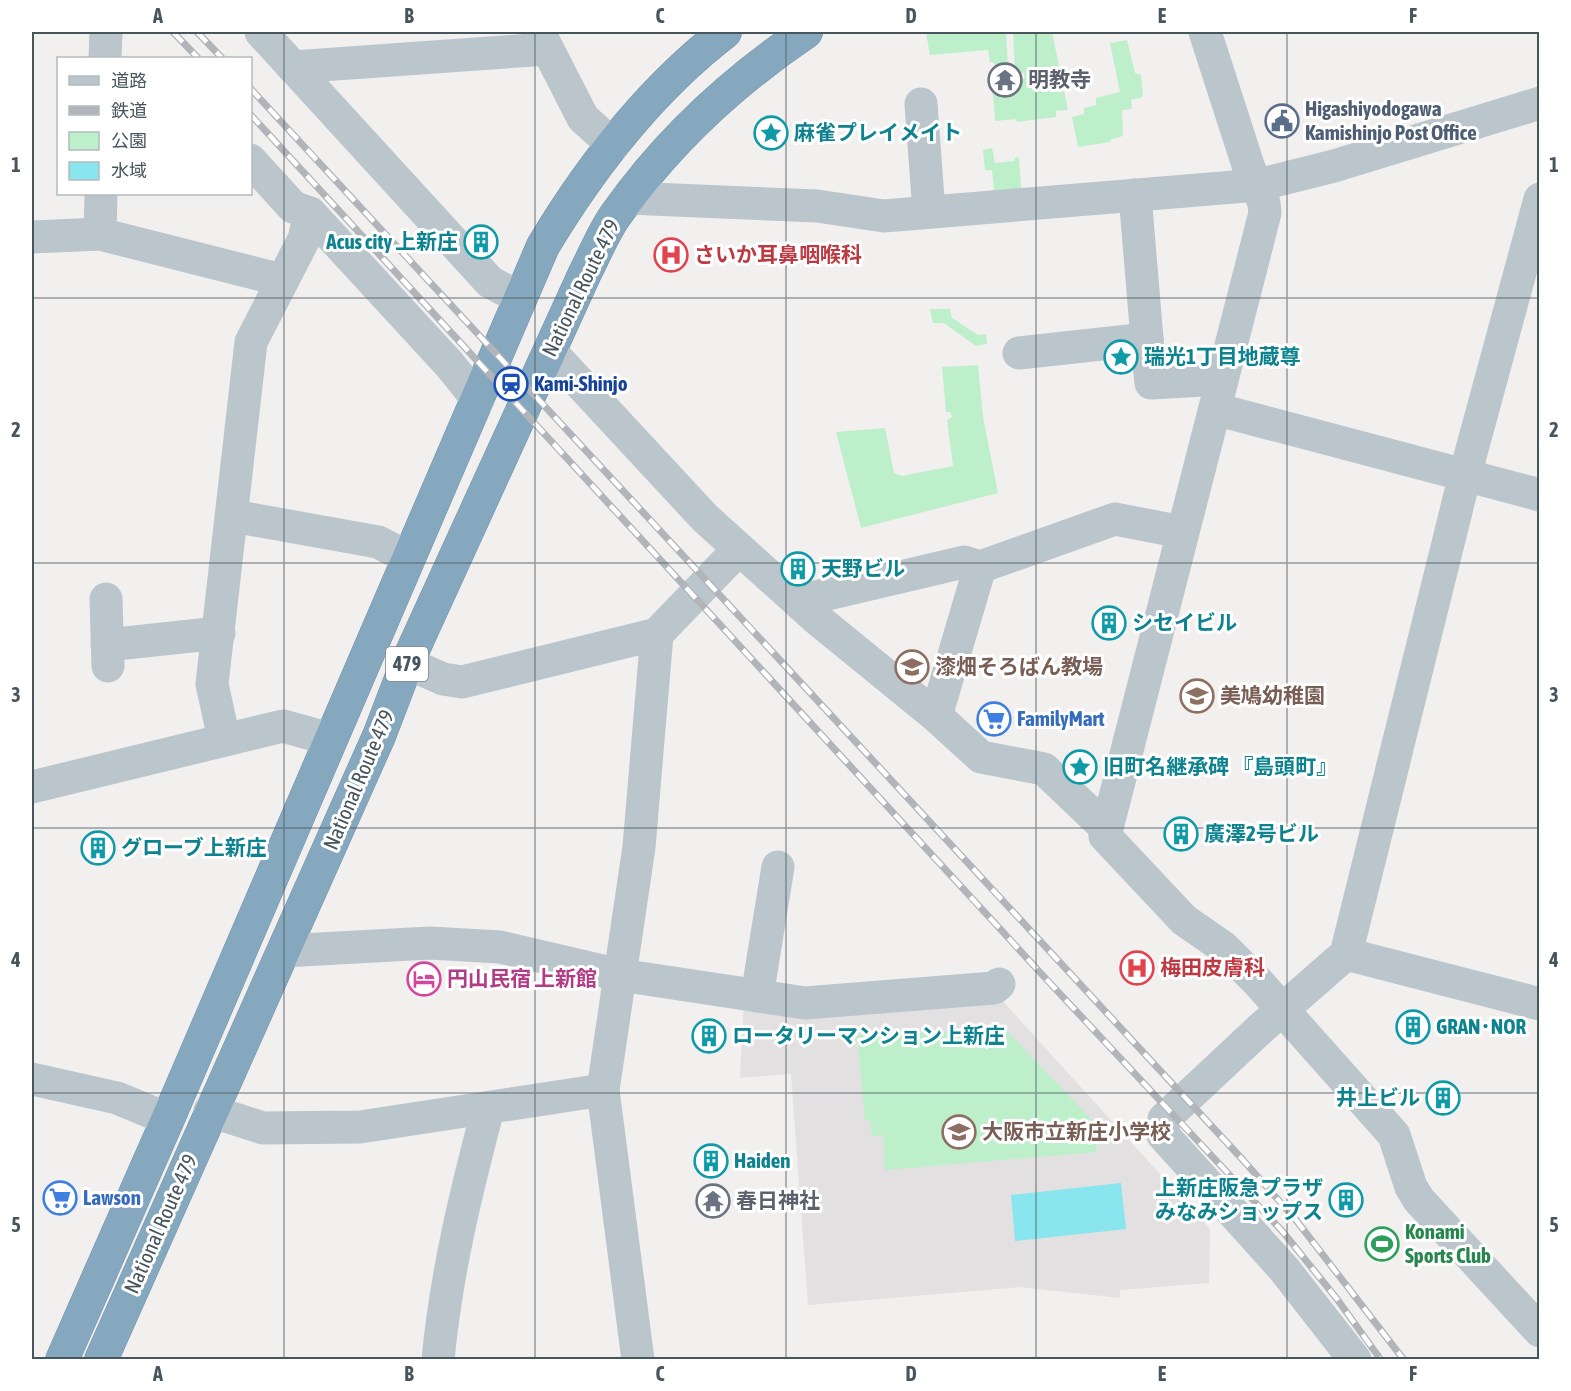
<svg xmlns="http://www.w3.org/2000/svg" width="1571" height="1391" font-family="'Asap Condensed','Noto Sans JP',sans-serif">
	<style>
		.education { fill: #e3e0e1 }
		.green { fill: #bdf0ca }
		.water { fill: #89e5ee }
		.lines { fill: none; stroke-linecap: round; stroke-linejoin: round }
		.highway-casing { stroke: #7193ab; stroke-width: 34 }
		.minor { stroke: #bac5cc; stroke-width: 33 }
		.highway { stroke: #86a8bf; stroke-width: 33 }
		.rail-casing { stroke: #b1b5ba; stroke-width: 7 }
		.rail { stroke: #fff; stroke-width: 4.5; stroke-dasharray: 14; stroke-linecap: butt }
		.grid { fill: none; stroke: #47555d; stroke-width: 1.5; stroke-opacity: 0.55 }
		.labels { text-anchor: middle; stroke-width: 6; stroke-linejoin: round; paint-order: stroke }
		.shield { fill: #fff; stroke: #7e888e; stroke-width: 1.5 }
		.shield-label { font-size: 20px; font-weight: bold; fill: #47555d }
		.worship-label { font-size: 21px; font-weight: bold; fill: #5b616d; stroke: #fff; text-anchor: start }
		.service-label { font-size: 21px; font-weight: bold; fill: #4e5e75; stroke: #fff; text-anchor: start }
		.culture-label { font-size: 21px; font-weight: bold; fill: #0d838f; stroke: #fff; text-anchor: start }
		.health-label { font-size: 21px; font-weight: bold; fill: #be3a42; stroke: #fff; text-anchor: start }
		.street-label { font-size: 21px; fill: #47555d; stroke: #fff }
		.transit-label { font-size: 21px; font-weight: bold; fill: #164399; stroke: #fff; text-anchor: start }
		.education-label { font-size: 21px; font-weight: bold; fill: #785e54; stroke: #fff; text-anchor: start }
		.shop-label { font-size: 21px; font-weight: bold; fill: #366cbe; stroke: #fff; text-anchor: start }
		.hotel-label { font-size: 21px; font-weight: bold; fill: #b23c85; stroke: #fff; text-anchor: start }
		.leisure-label { font-size: 21px; font-weight: bold; fill: #27864d; stroke: #fff; text-anchor: start }
		.neatline { fill: none; stroke: #47555d; stroke-width: 2 }
		.grid-label { font-size: 20px; text-anchor: middle; font-weight: bold; fill: #47555d }
	</style>
	<rect width="100%" height="100%" fill="#f2efef"/>
	<path class="education" d="M998,996L1210,1229L1209,1283L1120,1290V1298L1020,1287L808,1305L791,1074L740,1078L744,1000Z"/>
	<g class="green">
		<path d="M930,32H1006L1008,66L996,67L993,62H990L988,50L930,55L926,33Z"/>
		<path d="M1013,32H1052L1068,110L1056,111V117L1017,122L1016,119L995,121L992,84L1001,77L1003,84L1025,78L1024,73L1015,72Z"/>
		<path d="M1127,40L1135,73L1141,75L1143,97L1131,100L1132,109L1122,110L1123,136L1112,139L1110,142L1078,147L1072,117L1084,114V108L1096,105V98L1120,92L1110,43Z"/>
		<path d="M992,148L995,163L1014,161L1015,158L1019,157L1022,199L995,200L992,170H985L983,150Z"/>
		<path d="M930,309H950L952,318L978,335L986,334L987,344L976,346L944,323H933Z"/>
		<path d="M978,365L983,417L998,493L861,528L836,432L885,428L894,473L902,476L953,466L947,420L952,417L950,412H946L942,367Z"/>
		<path d="M1006,1030L1093,1121L1097,1152L885,1170L883,1135L872,1136L870,1121L865,1120L857,1035Z"/>
	</g>
	<path class="water" d="M1121,1183L1126,1229L1015,1241L1011,1195Z"/>
	<g class="lines">
		<defs>
			<g id="highway">
				<path d="M62,1360L168,1119L543,246C591,166 651,89 725,32"/>
				<path d="M101,1360L379,736L407,663L585,273C595,254 603,233 615,216C666,143 732,82 806,32"/>
			</g>
		</defs>
		<use href="#highway" class="highway-casing"/>
		<g class="minor">
			<path d="M261,32L490,282L505,290L522,293"/>
			<path d="M539,32L583,118L613,145"/>
			<path d="M1205,32L1249,168L1264,203L1265,213L1105,836L1184,920L1223,947L1257,981L1394,1135L1411,1187L1419,1200L1540,1331"/>
			<path d="M105,58L106,32"/>
			<path d="M293,67L547,49"/>
			<path d="M921,104L929,212"/>
			<path d="M250,160L293,207L310,213"/>
			<path d="M1135,195L1147,339"/>
			<path d="M628,198L817,206L884,216L1258,185L1334,166L1540,103"/>
			<path d="M100,234L101,194"/>
			<path d="M32,237L100,234L282,280"/>
			<path d="M550,351L705,518L817,619L936,716L981,757L1044,769L1106,828"/>
			<path d="M1019,353L1147,339L1151,383L1222,379"/>
			<path d="M1215,409L1540,495"/>
			<path d="M233,516L378,542L409,558"/>
			<path d="M106,599L108,666"/>
			<path d="M798,601L964,562L980,567L1115,519L1182,532"/>
			<path d="M657,634L738,550"/>
			<path d="M107,645L219,633"/>
			<path d="M407,663L443,679L462,682L657,634L639,847L603,1090L638,1360"/>
			<path d="M936,716L980,567"/>
			<path d="M224,739L212,684L251,342L304,239L310,213L450,365L478,400"/>
			<path d="M32,787L283,726L330,739"/>
			<path d="M283,951L430,943L500,947L620,975L805,1003L994,988L999,984"/>
			<path d="M1346,954L1540,1004"/>
			<path d="M757,996L778,867"/>
			<path d="M32,1079L117,1098L168,1119"/>
			<path d="M210,1111L263,1128L360,1127L603,1090"/>
			<path d="M438,1360C446,1274 466,1192 488,1109"/>
			<path d="M1355,1360L1284,1269L1163,1135L1164,1119L1259,1030L1346,954L1465,475L1540,199"/>
		</g>
		<use href="#highway" class="highway"/>
		<defs>
			<g id="rail">
				<path d="M173,32L198,58"/>
				<path d="M197,32L222,58"/>
				<path d="M250,88L1243,1160L1296,1220L1404,1360"/>
				<path d="M250,114L1048,981L1283,1232L1337,1299L1381,1360"/>
			</g>
		</defs>
		<use href="#rail" class="rail-casing"/>
		<use href="#rail" class="rail"/>
	</g>
	<path class="grid" d="M284,32V1360M535,32V1360M786,32V1360M1036,32V1360M1287,32V1360M32,298H1540M32,563H1540M32,828H1540M32,1093H1540"/>
	<defs>
		<symbol id="temple-ring" viewBox="-11 -11 22 22"><circle r="9.5" fill="#fff" stroke="#6b7280" stroke-width="1.5"/><path d="M0-6L5-2H3V0L6.5 2.5H4V6H1.5V3h-3V6H-4V2.5H-6.5L-3 0V-2H-5Z" fill="#6b7280"/></symbol>
		<symbol id="civic-ring" viewBox="-11 -11 22 22"><circle r="9.5" fill="#fff" stroke="#5c6f8a" stroke-width="1.5"/><path d="M-.6-6.5H3V-4.5H.6V-3L4-1V1h2V6H-6V1h2V-1L-.6-3ZM-1.2 2.5V6h2.4V2.5Z" fill="#5c6f8a"/></symbol>
		<symbol id="sight-ring" viewBox="-11 -11 22 22"><circle r="9.5" fill="#fff" stroke="#0f9aa8" stroke-width="1.5"/><path d="M0-6L1.8-2.2L6-1.7L2.9 1.2L3.7 5.4L0 3.3L-3.7 5.4L-2.9 1.2L-6-1.7L-1.8-2.2Z" fill="#0f9aa8"/></symbol>
		<symbol id="building-ring" viewBox="-11 -11 22 22"><circle r="9.5" fill="#fff" stroke="#0f9aa8" stroke-width="1.5"/><path d="M-4-6H4V6H1V3H-1V6H-4ZM-2.5-4.3h1.7v1.8h-1.7ZM.8-4.3h1.7v1.8H.8ZM-2.5-1h1.7V.8h-1.7ZM.8-1h1.7V.8H.8Z" fill="#0f9aa8"/></symbol>
		<symbol id="hospital-ring" viewBox="-11 -11 22 22"><circle r="9.5" fill="#fff" stroke="#e0444e" stroke-width="1.5"/><path d="M-5-5h3v3.5h4V-5h3V5h-3V1.5h-4V5h-3Z" fill="#e0444e"/></symbol>
		<symbol id="station-ring" viewBox="-11 -11 22 22"><circle r="9.5" fill="#fff" stroke="#1a4fb4" stroke-width="1.5"/><path d="M-3-6H3Q5-6 5-4V2Q5 4 3 4L4.5 6H3L1.5 4h-3L-3 6H-4.5L-3 4Q-5 4-5 2V-4Q-5-6-3-6ZM-3.5-4v3h7v-3ZM-3.5 1v1.5H-2V1ZM2 1v1.5H3.5V1Z" fill="#1a4fb4"/></symbol>
		<symbol id="school-ring" viewBox="-11 -11 22 22"><circle r="9.5" fill="#fff" stroke="#8d6e63" stroke-width="1.5"/><path d="M0-5L7-2L0 1L-7-2ZM-4 1L0 2.5L4 1V4Q0 6-4 4Z" fill="#8d6e63"/></symbol>
		<symbol id="supermarket-ring" viewBox="-11 -11 22 22"><circle r="9.5" fill="#fff" stroke="#3f7fe0" stroke-width="1.5"/><path d="M-6-5.5h2.5l.6 2H6L4.5 2H-2.5L-4.4-4H-6ZM-1.5 3.2a1.3 1.3 0 1 0 .1 0ZM3 3.2a1.3 1.3 0 1 0 .1 0Z" fill="#3f7fe0"/></symbol>
		<symbol id="hotel-ring" viewBox="-11 -11 22 22"><circle r="9.5" fill="#fff" stroke="#d1479c" stroke-width="1.5"/><path d="M-6-4.5h1.5V1H6V5H4.5V3h-9V5H-6ZM-4 0a1.8 1.8 0 1 1 3.6 0ZM.5 0V-2.5h3Q6-2.5 6 0Z" fill="#d1479c"/></symbol>
		<symbol id="stadium-ring" viewBox="-11 -11 22 22"><circle r="9.5" fill="#fff" stroke="#2e9e5b" stroke-width="1.5"/><path d="M0-5a6.5 5 0 1 0 0 10a6.5 5 0 1 0 0-10ZM-3.5-1.8h7v3.6h-7Z" fill="#2e9e5b"/></symbol>
	</defs>
	<g fill-rule="evenodd">
		<use href="#temple-ring" x="986" y="61" width="38" height="38"/>
		<use href="#civic-ring" x="1263" y="102" width="38" height="38"/>
		<use href="#sight-ring" x="752" y="114" width="38" height="38"/>
		<use href="#building-ring" x="462" y="223" width="38" height="38"/>
		<use href="#hospital-ring" x="652" y="236" width="38" height="38"/>
		<use href="#sight-ring" x="1102" y="338" width="38" height="38"/>
		<use href="#station-ring" x="492" y="365" width="38" height="38"/>
		<use href="#building-ring" x="779" y="550" width="38" height="38"/>
		<use href="#building-ring" x="1090" y="604" width="38" height="38"/>
		<use href="#school-ring" x="893" y="648" width="38" height="38"/>
		<use href="#school-ring" x="1178" y="677" width="38" height="38"/>
		<use href="#supermarket-ring" x="975" y="700" width="38" height="38"/>
		<use href="#sight-ring" x="1061" y="748" width="38" height="38"/>
		<use href="#building-ring" x="1162" y="815" width="38" height="38"/>
		<use href="#building-ring" x="79" y="829" width="38" height="38"/>
		<use href="#hospital-ring" x="1118" y="949" width="38" height="38"/>
		<use href="#hotel-ring" x="405" y="960" width="38" height="38"/>
		<use href="#building-ring" x="1394" y="1008" width="38" height="38"/>
		<use href="#building-ring" x="690" y="1017" width="38" height="38"/>
		<use href="#building-ring" x="1424" y="1079" width="38" height="38"/>
		<use href="#school-ring" x="940" y="1113" width="38" height="38"/>
		<use href="#building-ring" x="692" y="1142" width="38" height="38"/>
		<use href="#supermarket-ring" x="41" y="1179" width="38" height="38"/>
		<use href="#building-ring" x="1327" y="1181" width="38" height="38"/>
		<use href="#temple-ring" x="694" y="1182" width="38" height="38"/>
		<use href="#stadium-ring" x="1363" y="1225" width="38" height="38"/>
	</g>
	<g class="labels">
		<rect class="shield" x="386" y="647" width="42" height="34" rx="4.5"/>
		<g class="shield-label">
			<text x="407" y="671">479</text>
		</g>
		<g class="worship-label">
			<text x="1028" y="87">明教寺</text>
			<text x="736" y="1208">春日神社</text>
		</g>
		<g class="service-label">
			<text x="1305" y="116">Higashiyodogawa<tspan x="1305" dy="24">Kamishinjo Post Office</tspan></text>
		</g>
		<g class="culture-label">
			<text x="794" y="140">麻雀プレイメイト</text>
			<text x="458" y="249" text-anchor="end">Acus city 上新庄</text>
			<text x="1144" y="364">瑞光1丁目地蔵尊</text>
			<text x="821" y="576">天野ビル</text>
			<text x="1132" y="630">シセイビル</text>
			<text x="1103" y="774">旧町名継承碑 『島頭町』</text>
			<text x="1204" y="841">廣澤2号ビル</text>
			<text x="121" y="855">グローブ上新庄</text>
			<text x="1436" y="1034">GRAN･NOR</text>
			<text x="732" y="1043">ロータリーマンション上新庄</text>
			<text x="1420" y="1105" text-anchor="end">井上ビル</text>
			<text x="734" y="1168">Haiden</text>
			<text x="1323" y="1195" text-anchor="end">上新庄阪急プラザ<tspan x="1323" dy="24">みなみショップス</tspan></text>
		</g>
		<g class="health-label">
			<text x="694" y="262">さいか耳鼻咽喉科</text>
			<text x="1160" y="975">梅田皮膚科</text>
		</g>
		<g class="street-label">
			<text transform="translate(581 288) rotate(-64)" y="7">National Route 479</text>
			<text transform="translate(359 780) rotate(-67)" y="7">National Route 479</text>
			<text transform="translate(161 1224) rotate(-66)" y="7">National Route 479</text>
		</g>
		<g class="transit-label">
			<text x="534" y="391">Kami-Shinjo</text>
		</g>
		<g class="education-label">
			<text x="935" y="674">漆畑そろばん教場</text>
			<text x="1220" y="703">美鳩幼稚園</text>
			<text x="982" y="1139">大阪市立新庄小学校</text>
		</g>
		<g class="shop-label">
			<text x="1017" y="726">FamilyMart</text>
			<text x="83" y="1205">Lawson</text>
		</g>
		<g class="hotel-label">
			<text x="447" y="986">円山民宿 上新館</text>
		</g>
		<g class="leisure-label">
			<text x="1405" y="1239">Konami<tspan x="1405" dy="24">Sports Club</tspan></text>
		</g>
	</g>
	<rect width="1571" height="1391" fill="none" stroke="#ffffff" stroke-width="66"/>
	<rect x="57" y="57" width="195" height="138" fill="#ffffff" stroke="#b5bbbe" stroke-width="1.5"/>
	<rect x="69" y="76" width="30" height="9" fill="#bac5cc" stroke="#b5bbbe" stroke-width="1.5"/>
	<text x="111" y="87" font-size="18" fill="#47555d">道路</text>
	<rect x="69" y="106" width="30" height="9" fill="#b1b5ba" stroke="#b5bbbe" stroke-width="1.5"/>
	<text x="111" y="117" font-size="18" fill="#47555d">鉄道</text>
	<rect x="69" y="132" width="30" height="18" fill="#bdf0ca" stroke="#b5bbbe" stroke-width="1.5"/>
	<text x="111" y="147" font-size="18" fill="#47555d">公園</text>
	<rect x="69" y="162" width="30" height="18" fill="#89e5ee" stroke="#b5bbbe" stroke-width="1.5"/>
	<text x="111" y="177" font-size="18" fill="#47555d">水域</text>
	<rect x="33" y="33" width="1505" height="1325" class="neatline"/>
	<g class="grid-label">
		<text x="158" y="23">A</text>
		<text x="409" y="23">B</text>
		<text x="660" y="23">C</text>
		<text x="911" y="23">D</text>
		<text x="1162" y="23">E</text>
		<text x="1413" y="23">F</text>
		<text x="16" y="172">1</text>
		<text x="1554" y="172">1</text>
		<text x="16" y="437">2</text>
		<text x="1554" y="437">2</text>
		<text x="16" y="702">3</text>
		<text x="1554" y="702">3</text>
		<text x="16" y="967">4</text>
		<text x="1554" y="967">4</text>
		<text x="16" y="1232">5</text>
		<text x="1554" y="1232">5</text>
		<text x="158" y="1381">A</text>
		<text x="409" y="1381">B</text>
		<text x="660" y="1381">C</text>
		<text x="911" y="1381">D</text>
		<text x="1162" y="1381">E</text>
		<text x="1413" y="1381">F</text>
	</g>
</svg>
